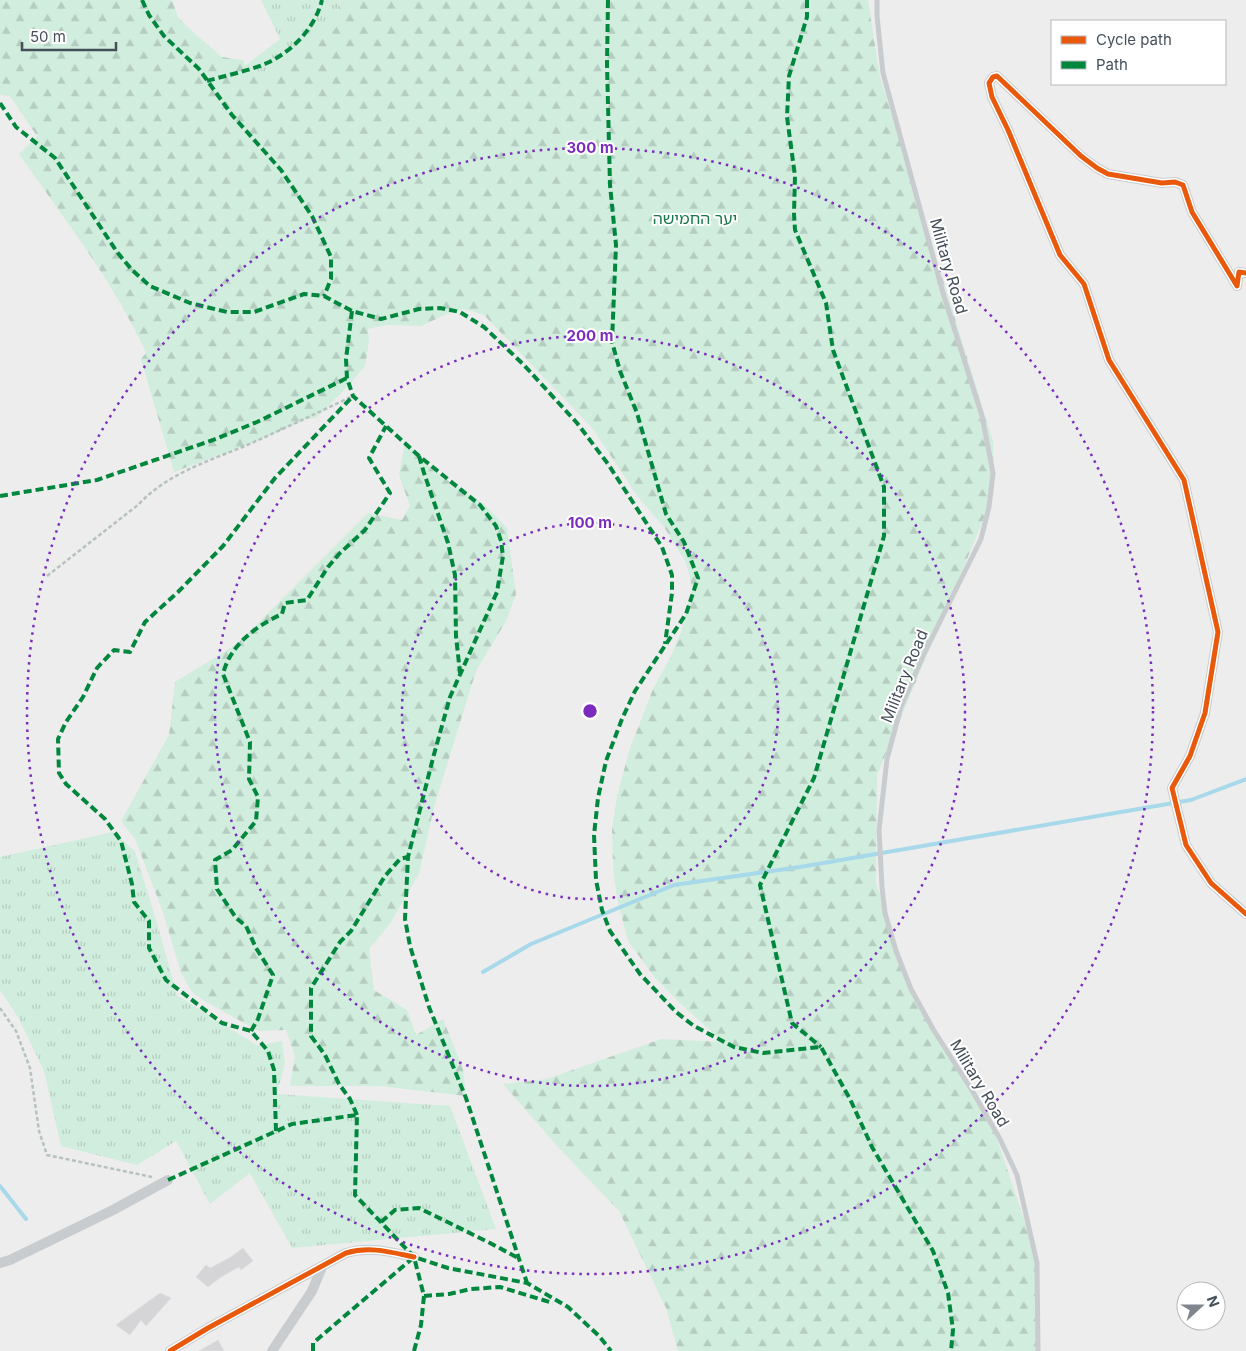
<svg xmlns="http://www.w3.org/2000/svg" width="1246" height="1351" font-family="Inter,'Noto Sans Hebrew',sans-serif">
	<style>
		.grass { fill: url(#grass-tufts) }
		.forest { fill: url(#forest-firs) }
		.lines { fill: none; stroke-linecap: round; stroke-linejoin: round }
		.stream { stroke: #a7d9ea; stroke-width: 4 }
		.building { fill: #d5d5d7; stroke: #dfdfe0 }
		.path { stroke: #b6c2bf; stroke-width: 2.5; stroke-dasharray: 4 2.5; stroke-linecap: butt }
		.service { stroke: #c9ccce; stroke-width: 5 }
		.minor { stroke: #c9ccce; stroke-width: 10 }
		.quiet { stroke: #00873e; stroke-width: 4; stroke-dasharray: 8 4; stroke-linecap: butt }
		.cycleway-casing { stroke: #fff; stroke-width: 8 }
		.cycleway { stroke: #e8590c; stroke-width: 5 }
		.ring { fill: none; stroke: #7b2cbf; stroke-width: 2.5; stroke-dasharray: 2.5 5 }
		.labels { text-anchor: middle; stroke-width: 4; stroke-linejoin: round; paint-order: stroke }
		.park-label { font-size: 16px; fill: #18784c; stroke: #fff }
		.street-label { font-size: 16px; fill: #454f59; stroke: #fff }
		.centre { fill: #7b2cbf; stroke: #fff; stroke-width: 2.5 }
		.ring-label { font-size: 15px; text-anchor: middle; font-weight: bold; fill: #7b2cbf; stroke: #fff; stroke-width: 4; stroke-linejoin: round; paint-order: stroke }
	</style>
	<defs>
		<pattern id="grass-tufts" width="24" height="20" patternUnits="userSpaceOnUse" patternTransform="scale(1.25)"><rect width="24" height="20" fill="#d1eddd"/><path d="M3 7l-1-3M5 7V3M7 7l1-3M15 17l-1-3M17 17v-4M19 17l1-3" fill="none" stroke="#b5cdc0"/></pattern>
		<pattern id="forest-firs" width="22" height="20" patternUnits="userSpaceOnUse" patternTransform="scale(1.25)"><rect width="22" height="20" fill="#d1eddd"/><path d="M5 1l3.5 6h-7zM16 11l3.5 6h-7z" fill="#b5cdc0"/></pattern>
	</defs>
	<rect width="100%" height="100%" fill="#eeeded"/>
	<g class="grass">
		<path d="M261,0H339L336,28L265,78L245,66L280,39Z"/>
		<path d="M113,832L135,851L157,923L177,995L258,1046L282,1041L285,1063L277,1094L450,1106L496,1229L292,1248L250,1173L210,1204L176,1141L137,1165L61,1146L44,1071L18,1017L0,990V857Z"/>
	</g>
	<g class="forest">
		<path d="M0,0H172L178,17L193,32L222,57L243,60L245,66L265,78L336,28L339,0H868L880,77L993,441L994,494L877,775L876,883L910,984L996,1136L1035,1252L1038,1351H678L666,1308L619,1211L558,1147L503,1084L547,1079L661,1039L723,1042L681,1004L655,978L628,941L617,898L613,866L612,829L617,797L629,751L653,689L671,656L682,629L692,589L690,577L685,561L664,527L638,497L593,429L484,315L464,309L449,313L421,326L386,325L368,329L369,342L365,366L348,386L316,418L307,419L252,443L174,472L141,359L146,353C114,282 64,219 19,154L37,136L10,96L0,95Z"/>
		<path d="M405,442L429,466L451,483L485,505L507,528L516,594L506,621L476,671L434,807L419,874L389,925L369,949L374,990L407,1010L416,1035L443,1019L463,1069L466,1096L380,1086H290L295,1056L286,1030L259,1031L206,1002L192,992L181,973L163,912L135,839L121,821L169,735L175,682L237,644L368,513L402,520L410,506L399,475Z"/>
	</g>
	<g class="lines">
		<g class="stream">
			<path d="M483,972L531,944L674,885L800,867L1191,800L1246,779"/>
			<path d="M0,1186L26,1219"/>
		</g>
	</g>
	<g class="building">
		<path d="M243,1248L253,1261L241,1270L239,1267L221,1277L208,1287L196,1277L206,1265L210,1268L231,1257Z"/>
		<path d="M160,1293L171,1298L146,1326L141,1320L130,1335L116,1325Z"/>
		<path d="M218,1340L224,1351H199Z"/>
	</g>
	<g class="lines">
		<g class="path">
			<path d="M47,576L138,505C167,474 206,462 245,446C281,430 317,413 353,396"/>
			<path d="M0,1008L16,1031L30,1068L39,1131L47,1155L152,1177"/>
		</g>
		<path class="service" d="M877,0V16L883,73L943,293L982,416L993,473L989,507L981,539L923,656L901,707L887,759L879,830L882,887L885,913L896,951L911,989L933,1029L973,1092L1000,1139L1017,1175L1037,1263L1038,1351"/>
		<g class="minor">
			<path d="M1246,273L1239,272L1237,286L1192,212L1183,185L1175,182L1162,183L1108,174L1097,168L1081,156L997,76L993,77L989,83L992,97L1008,130L1060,255L1084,284L1109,360L1184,480L1218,632L1205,713L1190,756L1172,788L1186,845L1211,883L1246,914"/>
			<path d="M0,1263L10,1260L113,1210L168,1180"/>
			<path d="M170,1351L208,1328L346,1253C370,1246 390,1252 414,1257"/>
			<path d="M272,1351L312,1291L322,1267"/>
		</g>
		<g class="quiet">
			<path d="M142,0L149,15L164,36L199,69L232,115L281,170L312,216L331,257V279L324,296"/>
			<path d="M608,0L607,64L610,185L616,245L612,342L620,371L637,413L666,514L684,542L698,578L686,614L635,691L622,719L606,761L598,798L594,835L596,880L602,910L610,931L640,974L676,1012L694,1026L734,1047L763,1053L821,1047L850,1099L872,1147L933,1251L948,1293L953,1330L951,1351"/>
			<path d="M807,0V17L789,76L787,117L795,176L794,214L795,230L826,303L833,350L884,487V536L814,778L760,885L792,1023L821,1047"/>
			<path d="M207,81C227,75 249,71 267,63C293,51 315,28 322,0"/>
			<path d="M0,103L16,127L55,158L117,252L132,270L150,286L190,303L227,312H254L304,294L324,296L352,311L381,319L419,309L440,308L460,312L484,327L523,364L577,423L608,464L662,547L672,575V593L665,644"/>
			<path d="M352,311L346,359L347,378L353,396L419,456L480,505L496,526L501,541L503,556L497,592L450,697L433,758L408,857L405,919L410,946L429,1007L466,1098L527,1283"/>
			<path d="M419,456L424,473L448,543L455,575L456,636L460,673"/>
			<path d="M0,496L97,480L213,440L257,422L347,378"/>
			<path d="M251,1031L258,1019L273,975L256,948L246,926L236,918L217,889L215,860L232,850L256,821L258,797L249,779L250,742L223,674C230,645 256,626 282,614L285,603L307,600L328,567L339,554L365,530L390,493L369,458L386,426"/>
			<path d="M357,1115L350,1099L339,1084L325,1055L311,1036V988L340,942L351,931L385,876L400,859L408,857"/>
			<path d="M276,1131L274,1070L268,1051L251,1031L222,1023L166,980L149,948V921L134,902L132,884L121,841L105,819L66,784L59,773L58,739L66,722L83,697L97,668L114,650L130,652L145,622L178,592L223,546L275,478L353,396"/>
			<path d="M168,1180L292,1124L357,1115L355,1195L414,1257L448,1268L527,1283L568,1307L599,1336L611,1351"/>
			<path d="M381,1222L395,1210L419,1208L490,1243L520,1259"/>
			<path d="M424,1296L449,1294L471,1289L500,1287L553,1303"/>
			<path d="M313,1351V1343L414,1257"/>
			<path d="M414,1351L421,1325L424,1296L414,1257"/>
		</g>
		<defs>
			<g id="cycleway">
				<path d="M1246,273L1239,272L1237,286L1192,212L1183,185L1175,182L1162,183L1108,174L1097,168L1081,156L997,76L993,77L989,83L992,97L1008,130L1060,255L1084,284L1109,360L1184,480L1218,632L1205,713L1190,756L1172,788L1186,845L1211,883L1246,914"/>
				<path d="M170,1351L208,1328L346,1253C370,1246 390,1252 414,1257"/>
			</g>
		</defs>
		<use href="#cycleway" class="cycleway-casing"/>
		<use href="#cycleway" class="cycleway"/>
	</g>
	<g class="ring">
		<circle cx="590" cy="711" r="188"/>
		<circle cx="590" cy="711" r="375"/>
		<circle cx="590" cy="711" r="563"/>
	</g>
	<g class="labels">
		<g class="park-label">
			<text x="695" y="224">יער החמישה</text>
		</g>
		<g class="street-label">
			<text transform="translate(949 266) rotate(74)" y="6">Military Road</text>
			<text transform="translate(904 676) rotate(-68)" y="6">Military Road</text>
			<text transform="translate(980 1083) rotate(59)" y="6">Military Road</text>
		</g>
	</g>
	<circle cx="590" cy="711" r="8" class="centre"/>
	<g class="ring-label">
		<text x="590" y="153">300 m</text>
		<text x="590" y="341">200 m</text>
		<text x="590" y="528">100 m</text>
	</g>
	<rect x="1051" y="20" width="175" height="65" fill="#ffffff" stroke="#b5b9bd"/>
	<rect x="1061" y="36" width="25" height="8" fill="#e8590c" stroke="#b5b9bd"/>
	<text x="1096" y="45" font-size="15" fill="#454f59">Cycle path</text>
	<rect x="1061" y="61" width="25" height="8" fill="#00873e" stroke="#b5b9bd"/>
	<text x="1096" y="70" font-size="15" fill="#454f59">Path</text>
	<g transform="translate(1201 1306) rotate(69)"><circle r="24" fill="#ffffff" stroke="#b5b9bd"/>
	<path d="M0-4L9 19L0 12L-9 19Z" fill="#80868d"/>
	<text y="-8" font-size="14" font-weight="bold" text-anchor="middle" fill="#454f59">N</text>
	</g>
	<path d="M22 42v8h94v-8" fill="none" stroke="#454f59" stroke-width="2.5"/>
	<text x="30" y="42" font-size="15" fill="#454f59" stroke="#ffffff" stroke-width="4" paint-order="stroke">50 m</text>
</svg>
